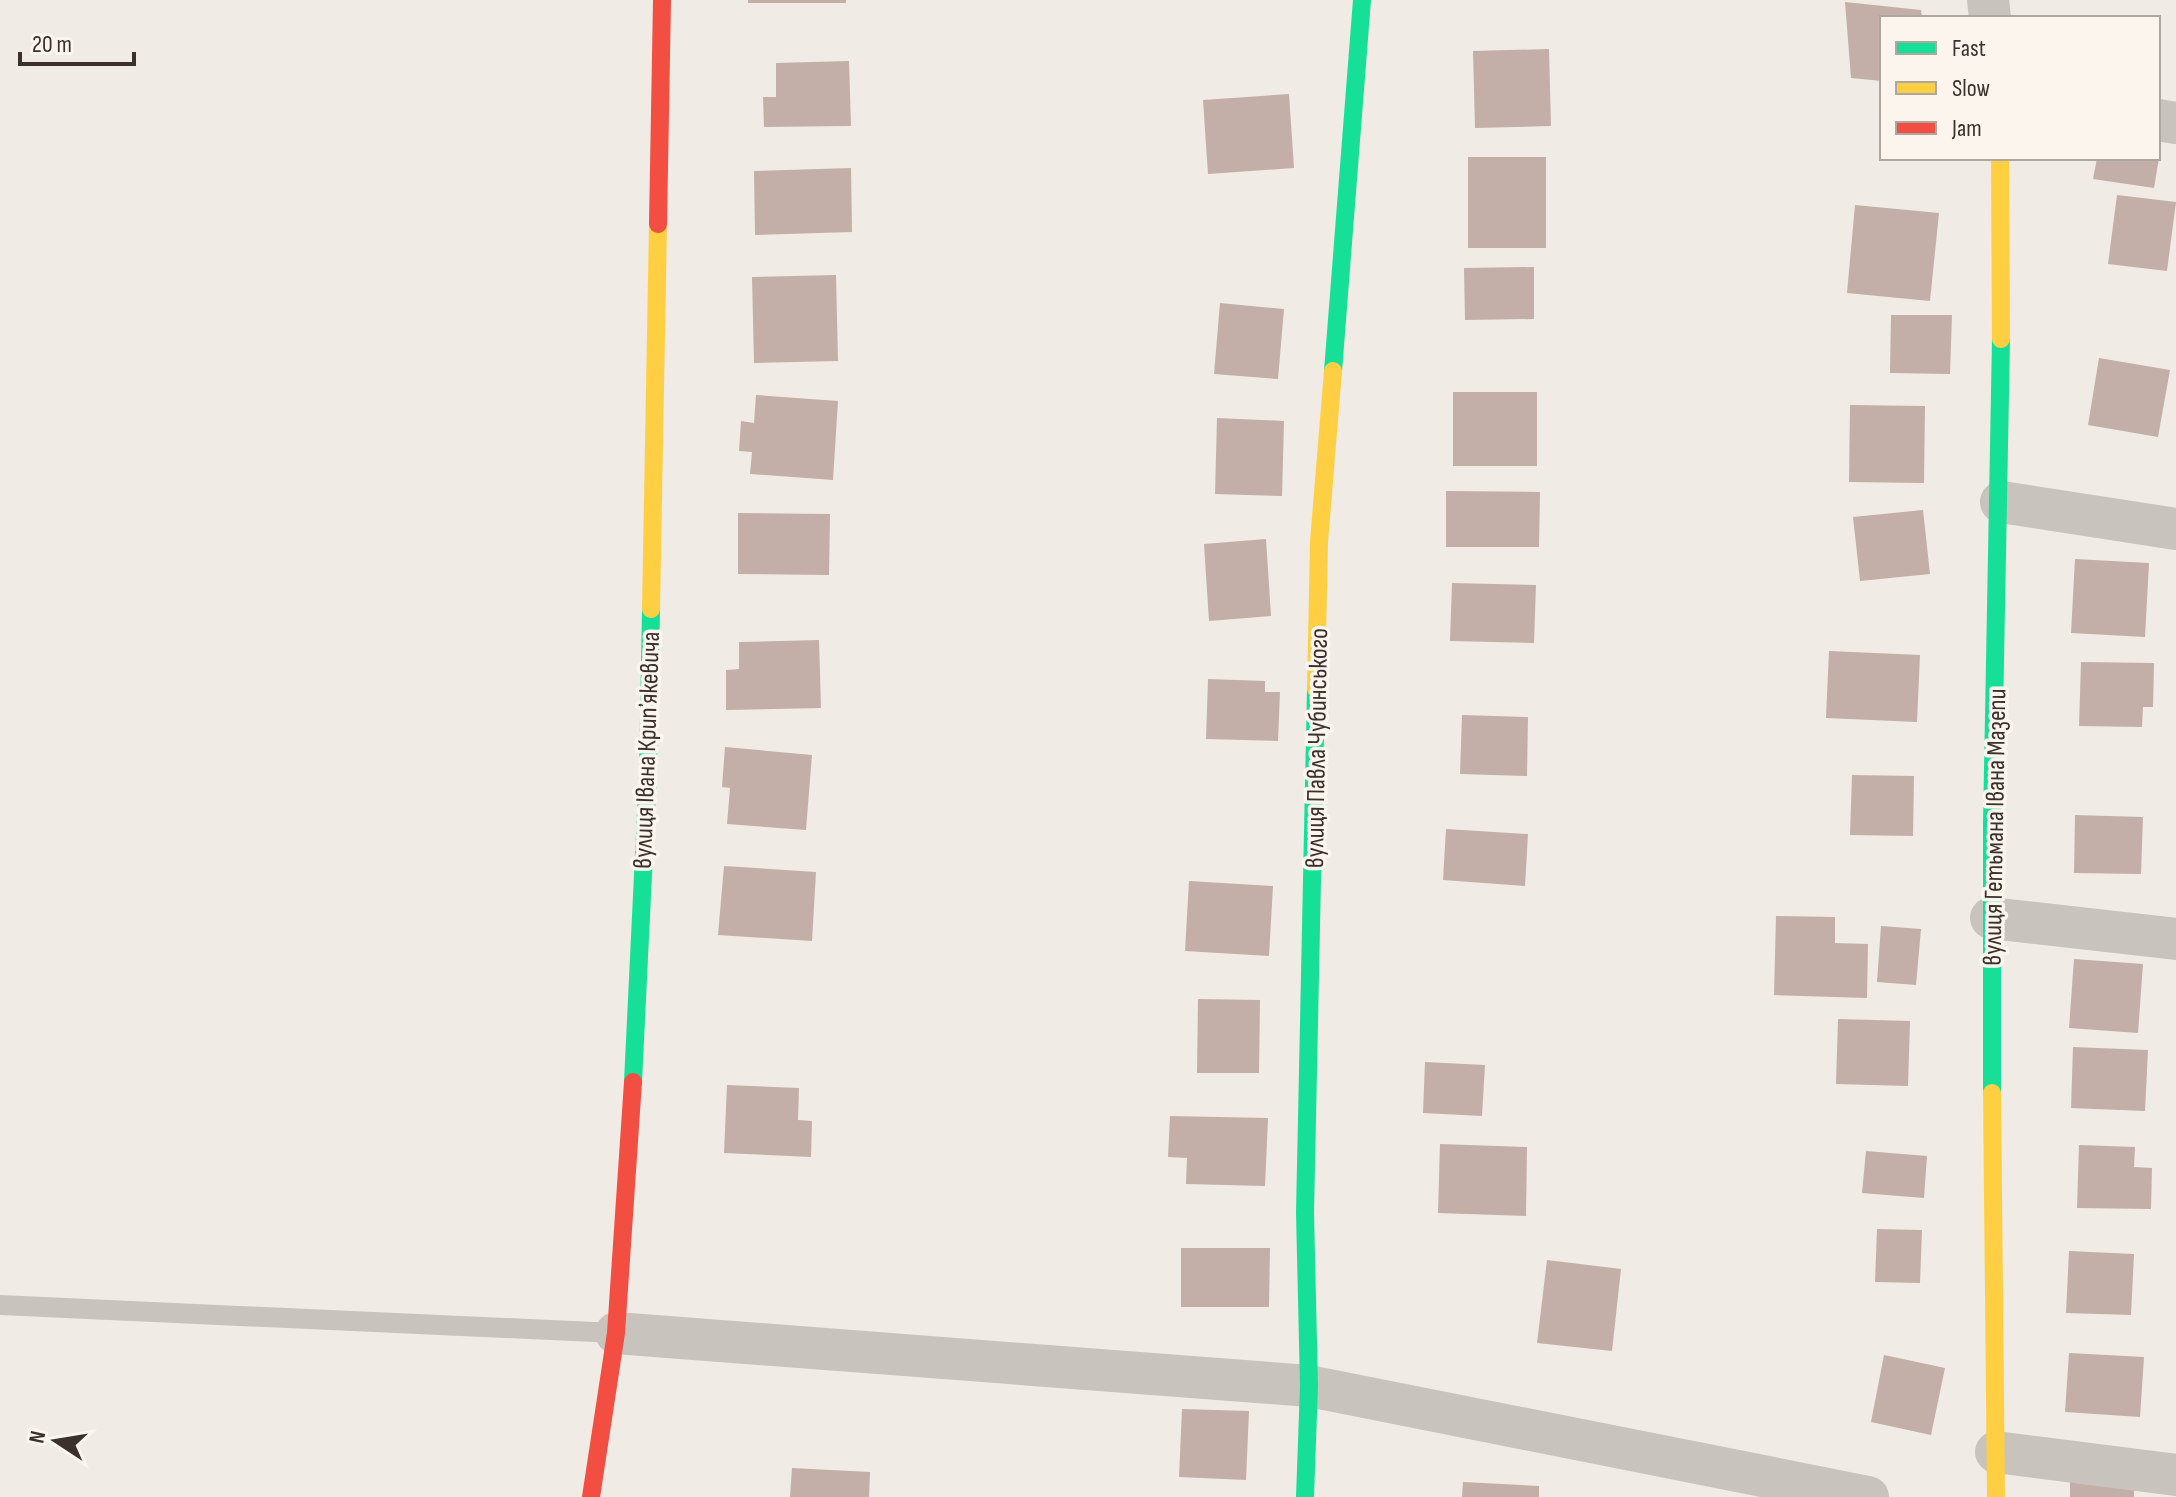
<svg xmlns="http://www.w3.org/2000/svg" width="2176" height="1497" font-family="'Sofia Sans Condensed',sans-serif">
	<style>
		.building { fill: #c3afa7 }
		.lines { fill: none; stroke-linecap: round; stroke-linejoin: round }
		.lane { stroke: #c9c3be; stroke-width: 20 }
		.street { stroke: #c9c3be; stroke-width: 42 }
		.fast { stroke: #16e098; stroke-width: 18 }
		.slow { stroke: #ffcf43; stroke-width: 18 }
		.jam { stroke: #f24e42; stroke-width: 18 }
		.labels { text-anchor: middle; stroke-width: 7; stroke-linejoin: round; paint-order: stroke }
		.street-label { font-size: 26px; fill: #3b302b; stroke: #fbf5ee }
	</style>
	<rect width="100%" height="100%" fill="#f0ebe5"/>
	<g class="building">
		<rect x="748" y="0" width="98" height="3"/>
		<path d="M1845,2L1921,10L1922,18H1882V81L1851,78Z"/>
		<path d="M1549,49L1551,126L1475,128L1473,51Z"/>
		<path d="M849,61L851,126L764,127L763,97H776V63Z"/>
		<path d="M1289,94L1294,168L1208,174L1203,100Z"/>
		<rect x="1468" y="157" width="78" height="91"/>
		<path d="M2097,158H2159L2154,188L2093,179Z"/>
		<path d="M851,168L852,232L755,235L754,171Z"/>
		<path d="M2117,195L2176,202L2167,271L2108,264Z"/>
		<path d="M1855,205L1939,213L1930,301L1847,293Z"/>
		<path d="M1534,267V319L1465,320L1464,268Z"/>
		<path d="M836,275L838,361L754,363L752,277Z"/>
		<path d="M1220,303L1284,309L1278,379L1214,374Z"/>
		<path d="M1891,315H1952L1950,374L1890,373Z"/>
		<path d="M2099,358L2170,370L2158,437L2088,425Z"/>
		<rect x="1453" y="392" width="84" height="74"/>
		<path d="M756,395L838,401L833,480L750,474L752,452L739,451L741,421L754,423Z"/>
		<path d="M1850,405L1925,406L1924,483L1849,482Z"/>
		<path d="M1217,418L1284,421L1282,496L1215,494Z"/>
		<path d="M1446,491L1540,492L1539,547H1446Z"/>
		<path d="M1923,510L1930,574L1860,581L1853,517Z"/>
		<path d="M738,513L830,514L829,575L738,574Z"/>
		<path d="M1266,539L1271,616L1209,621L1204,544Z"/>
		<path d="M2075,559L2149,563L2145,637L2071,633Z"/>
		<path d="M1452,583L1536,585L1534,643L1450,641Z"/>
		<path d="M819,640L821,708L726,710V670L739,669V642Z"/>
		<path d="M1829,651L1920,655L1917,722L1826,718Z"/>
		<path d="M2081,662L2154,663L2153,707H2143L2142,727L2079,726Z"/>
		<path d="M1208,679L1265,681V692H1280L1278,741L1206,739Z"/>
		<path d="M1462,715L1528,717L1527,776L1460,774Z"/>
		<path d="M725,747L812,755L806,830L727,824L730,788L722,787Z"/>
		<path d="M1852,775L1914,776L1913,836L1850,835Z"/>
		<path d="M2075,815L2143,817L2141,874L2074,873Z"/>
		<path d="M1446,829L1528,834L1525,886L1443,880Z"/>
		<path d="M724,866L816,872L812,941L718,935Z"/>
		<path d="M1189,881L1273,886L1269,956L1185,951Z"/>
		<path d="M1776,916L1835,917V943L1868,944L1867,998L1774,995Z"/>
		<path d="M1881,926L1921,929L1916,985L1877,982Z"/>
		<path d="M2074,959L2143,964L2138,1033L2069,1028Z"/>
		<path d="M1198,999L1260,1000L1259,1073H1197Z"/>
		<path d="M1838,1019L1910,1021L1908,1086L1836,1084Z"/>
		<path d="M2073,1047L2148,1050L2145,1111L2071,1108Z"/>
		<path d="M1425,1062L1485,1065L1482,1116L1423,1113Z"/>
		<path d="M727,1085L799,1088L798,1120L812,1121L811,1157L724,1153Z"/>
		<path d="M1170,1116L1268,1118L1265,1186L1186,1184L1187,1158L1168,1157Z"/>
		<path d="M1440,1144L1527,1147L1526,1216L1438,1213Z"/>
		<path d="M2079,1145L2135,1147L2134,1167L2152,1168L2151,1209L2077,1208Z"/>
		<path d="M1866,1151L1927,1156L1924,1198L1862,1193Z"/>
		<path d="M1877,1229L1922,1230L1920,1283L1875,1282Z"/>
		<path d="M1181,1248H1270L1269,1307H1181Z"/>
		<path d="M2069,1251L2134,1254L2131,1315L2066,1313Z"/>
		<path d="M1547,1260L1621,1269L1612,1351L1537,1343Z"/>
		<path d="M2069,1353L2144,1357L2140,1417L2065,1412Z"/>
		<path d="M1884,1355L1945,1368L1931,1435L1871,1422Z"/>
		<path d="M1182,1409L1249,1411L1246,1480L1179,1477Z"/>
		<path d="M792,1468L870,1472L869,1497H790Z"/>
		<path d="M2134,1481V1497H2070V1482Z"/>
		<path d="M1463,1482L1539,1486V1497H1462Z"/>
	</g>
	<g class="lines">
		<path class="lane" d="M0,1305L616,1333"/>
		<g class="street">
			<path d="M1988,0L1990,18"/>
			<path d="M2158,120L2176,123"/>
			<path d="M2001,502L2176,529"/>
			<path d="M1991,918L2176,939"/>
			<path d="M616,1333L1309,1386L1868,1497"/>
			<path d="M1996,1452L2176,1475"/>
		</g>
		<g class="fast">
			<path d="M1333,371L1362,0"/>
			<path d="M633,1082L648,771L651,609"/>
			<path d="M1992,1093V823L2001,339"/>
			<path d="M1305,1497L1309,1386L1305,1213L1316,689"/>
		</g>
		<g class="slow">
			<path d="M2000,158L2001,339"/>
			<path d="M651,609L658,224"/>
			<path d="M1316,689L1319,542L1333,371"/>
			<path d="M1992,1093L1996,1497"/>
		</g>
		<g class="jam">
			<path d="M658,224L662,0"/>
			<path d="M591,1497L616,1333L633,1082"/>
		</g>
	</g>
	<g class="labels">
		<g class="street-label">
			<text transform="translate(1316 748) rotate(-89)" y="9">вулиця Павла Чубинського</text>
			<text transform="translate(646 750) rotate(-88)" y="9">вулиця Івана Крипʼякевича</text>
			<text transform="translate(1994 827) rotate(-89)" y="9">вулиця Гетьмана Івана Мазепи</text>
		</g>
	</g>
	<rect x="1880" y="16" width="280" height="144" fill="#fbf5ee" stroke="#aea6a0" stroke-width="2"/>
	<rect x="1896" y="42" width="40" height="12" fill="#16e098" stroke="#aea6a0" stroke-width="2"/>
	<text x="1952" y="56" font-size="24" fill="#3b302b">Fast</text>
	<rect x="1896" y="82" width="40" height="12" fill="#ffcf43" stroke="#aea6a0" stroke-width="2"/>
	<text x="1952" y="96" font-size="24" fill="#3b302b">Slow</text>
	<rect x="1896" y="122" width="40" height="12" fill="#f24e42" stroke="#aea6a0" stroke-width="2"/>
	<text x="1952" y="136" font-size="24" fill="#3b302b">Jam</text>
	<g transform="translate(56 1441) rotate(282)" stroke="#fbf5ee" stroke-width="6" paint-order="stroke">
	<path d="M0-6L14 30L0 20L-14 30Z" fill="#3b302b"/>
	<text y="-12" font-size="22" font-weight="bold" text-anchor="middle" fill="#3b302b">N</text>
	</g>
	<path d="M20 52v12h114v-12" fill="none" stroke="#3b302b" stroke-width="4"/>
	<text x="32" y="52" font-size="24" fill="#3b302b" stroke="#fbf5ee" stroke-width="6" paint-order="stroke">20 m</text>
</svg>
